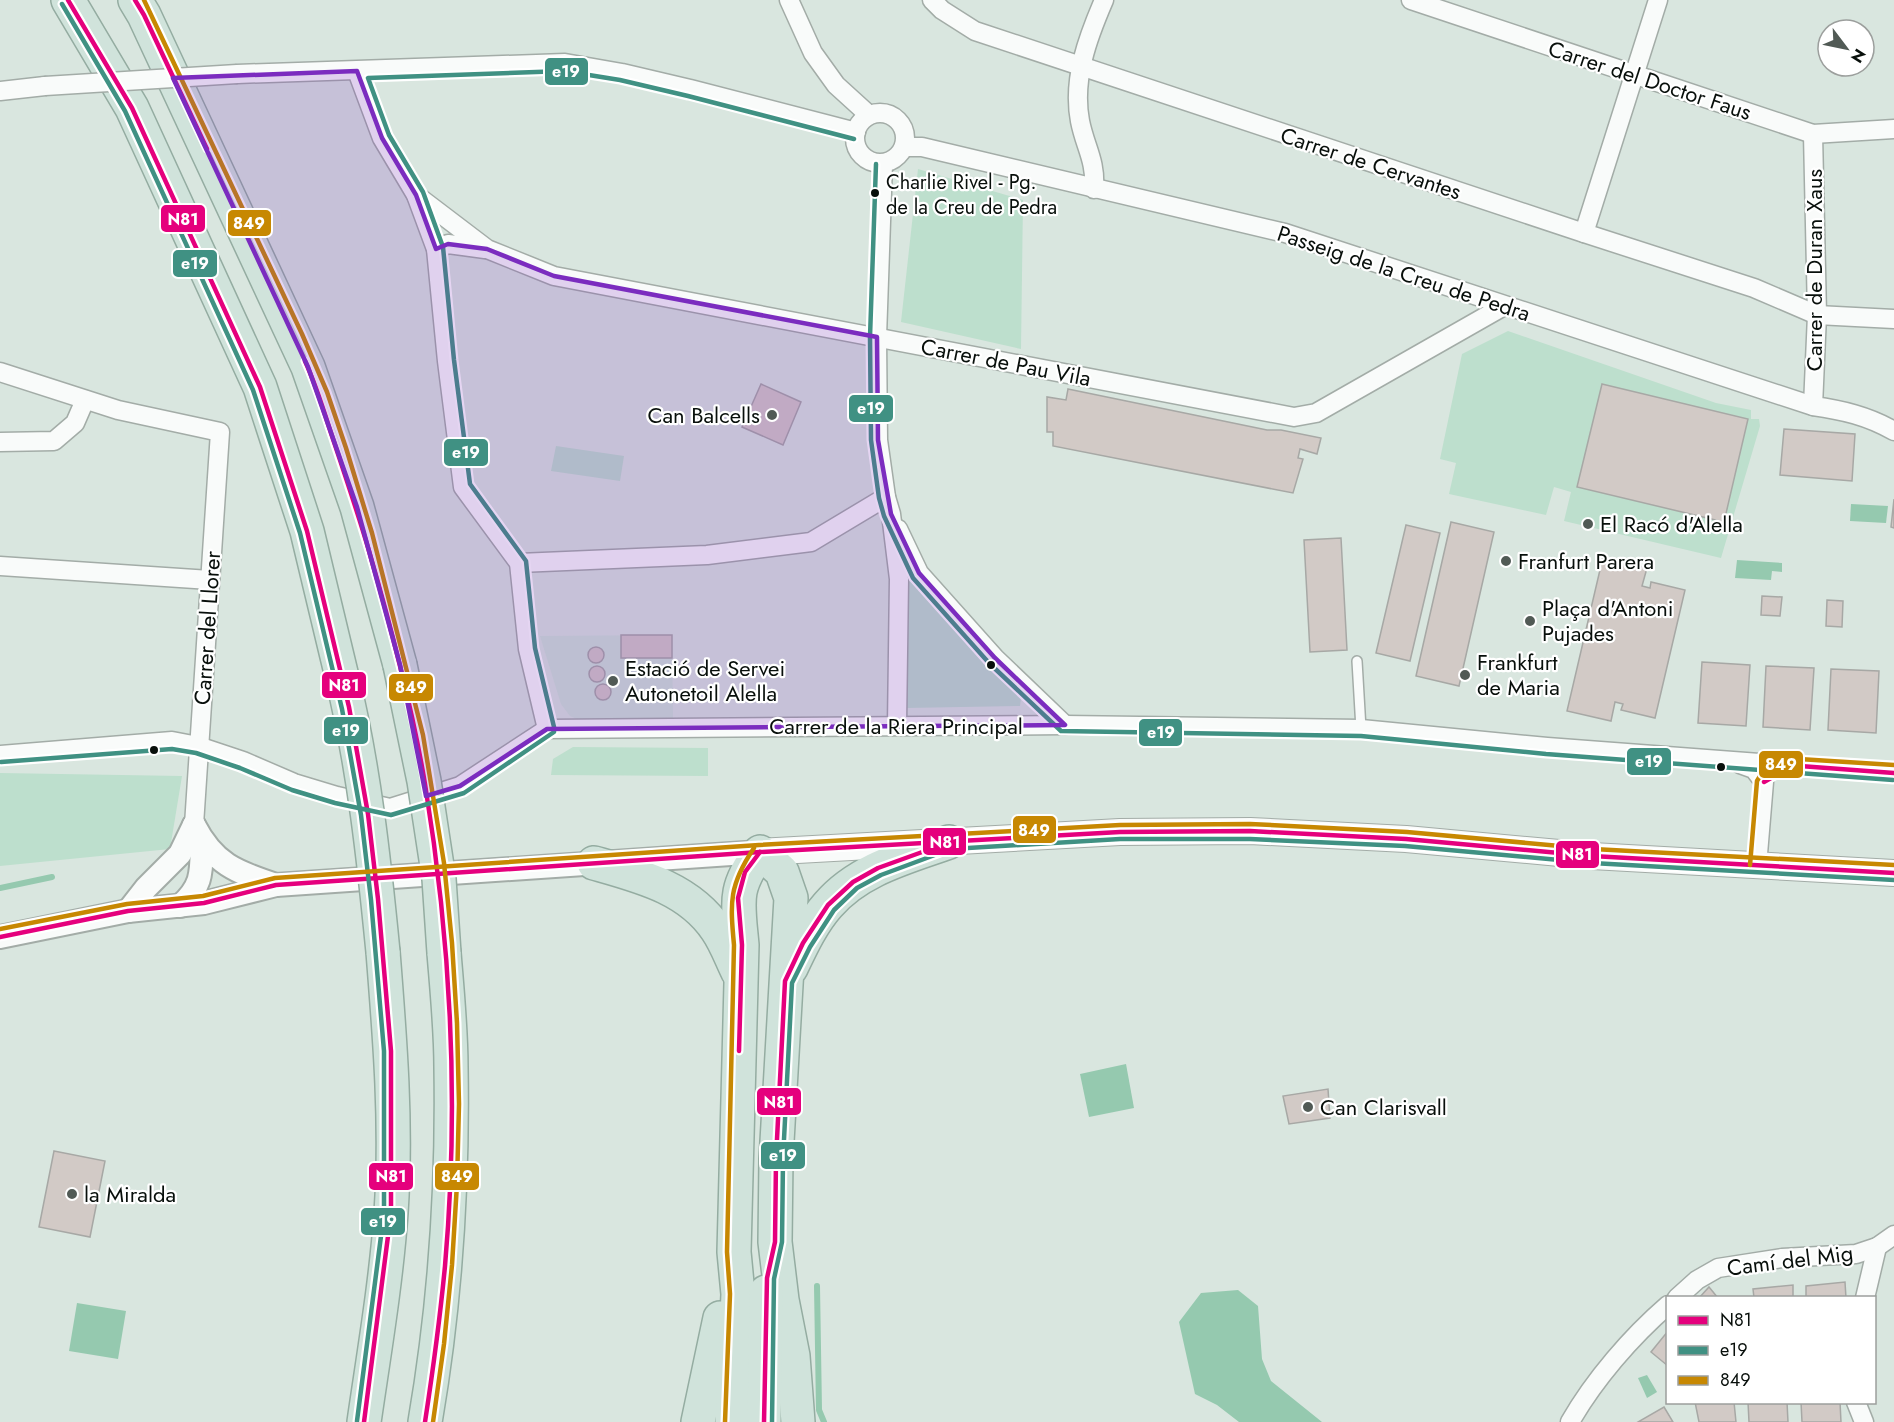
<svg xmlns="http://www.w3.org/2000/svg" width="1894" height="1422" font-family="Jost,sans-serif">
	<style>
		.built { fill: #cde4d7 }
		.green { fill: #bddfcd }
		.water { fill: #95c9af }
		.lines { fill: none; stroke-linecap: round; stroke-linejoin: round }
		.stream { stroke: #95c9af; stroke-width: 6 }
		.building { fill: #d2cac6; stroke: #a7a8a5; stroke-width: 1.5 }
		.service-casing { stroke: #a3aca7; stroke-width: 12 }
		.minor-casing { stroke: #a3aca7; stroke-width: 21 }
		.tertiary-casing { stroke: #a3aca7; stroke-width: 26 }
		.secondary-casing { stroke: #a3aca7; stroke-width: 28 }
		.motorway-casing { stroke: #94aca1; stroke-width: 36 }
		.service { stroke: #f9fbfa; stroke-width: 9 }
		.minor { stroke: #f9fbfa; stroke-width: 18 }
		.tertiary { stroke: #f9fbfa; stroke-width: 22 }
		.secondary { stroke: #f9fbfa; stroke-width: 26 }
		.motorway { stroke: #d0e3db; stroke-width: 33 }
		.minor-bridge-casing { stroke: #a3aca7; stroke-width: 21; stroke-linecap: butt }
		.motorway-bridge-casing { stroke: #94aca1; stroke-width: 36; stroke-linecap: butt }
		.minor-bridge { stroke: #f9fbfa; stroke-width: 18 }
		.motorway-bridge { stroke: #d0e3db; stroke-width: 33 }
		.bus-1-casing { stroke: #fff; stroke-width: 9 }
		.bus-2-casing { stroke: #fff; stroke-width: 9 }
		.bus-3-casing { stroke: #fff; stroke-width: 9 }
		.bus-1 { stroke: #e5007d; stroke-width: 4.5 }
		.bus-2 { stroke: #409183; stroke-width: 4.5 }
		.bus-3 { stroke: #c78802; stroke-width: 4.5 }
		.marked { fill: #7b2cbf; fill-opacity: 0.2; stroke: #7b2cbf; stroke-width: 4.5; stroke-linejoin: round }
		.bus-dot { fill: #080f0b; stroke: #fff; stroke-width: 2 }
		.poi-dot { fill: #515a55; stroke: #fff; stroke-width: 2 }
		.labels { text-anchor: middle; stroke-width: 4.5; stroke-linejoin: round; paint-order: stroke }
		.bus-label { font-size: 20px; fill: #080f0b; stroke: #fff; text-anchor: start }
		.street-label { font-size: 22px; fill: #080f0b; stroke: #fff }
		.poi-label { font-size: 22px; fill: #080f0b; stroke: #fff; text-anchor: start }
		.line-badge { stroke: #fff; stroke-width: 2 }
		.badge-label { font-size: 16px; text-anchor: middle; font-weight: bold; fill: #fff }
	</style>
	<rect width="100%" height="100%" fill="#d9e6df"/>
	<path class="built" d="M672,635L673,719L579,720L570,716L561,704L540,636Z"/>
	<g class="green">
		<path d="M918,169L1023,200L1021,349L901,322Z"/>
		<path d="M1508,331L1716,403L1751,410V419H1759L1760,426L1721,558L1564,521L1571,492L1554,487L1546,515L1449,494L1456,463L1440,459L1462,354Z"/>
		<path d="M556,446L624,456L620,481L551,471Z"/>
		<path d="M915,579L972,646L1016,687L1021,698L1020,706L905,708L907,583Z"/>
		<path d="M573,747L708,748V776L551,775L553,759Z"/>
		<path d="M0,773L182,776L170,849L0,866Z"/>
	</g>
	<g class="water">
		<path d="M1851,504L1888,506L1886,523L1850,521Z"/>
		<path d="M1737,560L1782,563V572L1772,571L1771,580L1735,578Z"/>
		<path d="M1126,1064L1134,1108L1089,1117L1080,1074Z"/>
		<path d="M1238,1290L1258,1306L1262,1359L1271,1381L1322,1422H1239L1217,1405L1195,1394L1179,1322L1201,1293Z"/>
		<path d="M77,1303L126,1311L118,1359L69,1351Z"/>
		<path d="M1647,1375L1657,1392L1647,1398L1638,1378Z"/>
	</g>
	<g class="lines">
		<g class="stream">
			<path d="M0,888L52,877"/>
			<path d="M817,1286L819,1410L824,1422"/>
		</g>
	</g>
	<g class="building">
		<path d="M761,384L801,402L783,445L742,427Z"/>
		<path d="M1602,384L1748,419L1724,522L1577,487Z"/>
		<path d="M1068,389L1267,430H1281L1321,438L1317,454L1300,449L1298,458L1303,459L1293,493L1053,446V432H1047V397L1066,400Z"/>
		<path d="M1784,429L1855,434L1852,481L1780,475Z"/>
		<path d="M1894,499V528L1891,527Z"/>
		<path d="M1451,522L1494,532L1459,686L1416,676Z"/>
		<path d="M1406,525L1440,533L1410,661L1376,653Z"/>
		<path d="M1341,538L1347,650L1310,652L1304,540Z"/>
		<path d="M1603,557L1647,568L1642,586L1650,588L1651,582L1685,590L1655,718L1621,710L1623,704L1615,702L1611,721L1567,711Z"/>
		<path d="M1762,596L1782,597L1780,616L1761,615Z"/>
		<path d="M1827,600L1843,601L1842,627L1826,626Z"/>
		<rect x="621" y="635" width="51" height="23"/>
		<circle cx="596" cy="655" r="8"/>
		<path d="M1702,662L1750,665L1746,726L1698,723Z"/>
		<circle cx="597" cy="674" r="8"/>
		<path d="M1766,666L1814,668L1810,730L1763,727Z"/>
		<path d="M1831,669L1879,671L1876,733L1828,730Z"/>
		<circle cx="603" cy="692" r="8"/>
		<path d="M1328,1089L1330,1118L1289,1124L1283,1096Z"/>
		<path d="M54,1151L105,1161L90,1237L39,1227Z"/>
		<path d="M1845,1282L1846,1298H1806V1286Z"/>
		<path d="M1793,1285V1298H1754L1753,1289Z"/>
		<path d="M1709,1287L1718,1298H1699Z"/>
		<path d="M1668,1331V1366L1651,1352Z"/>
		<path d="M1695,1402H1734L1736,1422H1699Z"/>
		<path d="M1748,1402H1787L1788,1422H1749Z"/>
		<path d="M1801,1402H1840L1841,1422H1802Z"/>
		<path d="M1664,1407L1673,1422H1638Z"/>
	</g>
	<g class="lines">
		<defs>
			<path id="service" d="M1357,661L1361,729"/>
			<g id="minor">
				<path d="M789,0L813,53L836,85L869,115"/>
				<path d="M932,0L942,10L975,31L1584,233L1754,288L1817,315L1894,319"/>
				<path d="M1411,0L1813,134L1894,129"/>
				<path d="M357,71L382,138L416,195L436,249L447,361L463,487L519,563L528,649L547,729"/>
				<path d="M237,74L565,63L622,73L690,89L856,132"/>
				<path d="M0,91L45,86"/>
				<circle cx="880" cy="138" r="25"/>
				<path d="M904,147H922L1285,233L1813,406C1842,410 1868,416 1894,431"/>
				<path d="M883,164L877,337L878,440L886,497L891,514L899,579L897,725"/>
				<path d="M1094,189C1096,160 1085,147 1080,121C1072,79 1088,37 1104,0"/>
				<path d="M416,195L487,249L554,276L1294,417L1316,413L1504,306"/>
				<path d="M1584,233L1658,0"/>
				<path d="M436,249L448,244L485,249"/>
				<path d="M0,372L118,410L220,432L194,825"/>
				<path d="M1813,406L1817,315L1813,134"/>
				<path d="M0,442L54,441L75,423L85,400"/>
				<path d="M898,529L919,573L995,658L1065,725"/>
				<path d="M519,563L707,555L811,542L886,497"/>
				<path d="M0,566L210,580"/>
				<path d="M0,755L172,741L198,746L243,761L294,783L337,796L390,808L460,786L547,729L1065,725L1361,729L1547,747L1894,773"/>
				<path d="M1740,764L1754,769L1764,782L1757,866"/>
				<path d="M1677,1298L1697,1280L1718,1268L1782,1258L1856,1254L1877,1247L1894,1235"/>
				<path d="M1865,1298L1877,1247"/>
				<path d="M1856,1402L1864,1422"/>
				<path d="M1570,1422C1594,1380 1631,1337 1668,1305"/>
			</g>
			<g id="tertiary">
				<path d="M194,825C214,864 236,872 276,885"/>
				<path d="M180,906C204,885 201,870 202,841"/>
				<path d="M128,911L146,888L180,854L194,825"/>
				<path d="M0,937L128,911L204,903L276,885L760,852"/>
			</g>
			<path id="secondary" d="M760,852L1120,832L1250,831L1406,839L1592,856L1894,873"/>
			<g id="motorway">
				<path d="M68,0L132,108L260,387L307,531L342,677"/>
				<path d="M135,0L144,15L308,367L357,507L400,665"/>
				<path d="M594,863C640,876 689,888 717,930C726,943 731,958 738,972"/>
				<path d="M791,968C801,947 812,923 828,905C859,869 907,857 949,842"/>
				<path d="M364,1422C374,1353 386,1283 391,1213C397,1126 390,1039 383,952"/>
				<path d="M425,1422C445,1306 453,1185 451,1067C451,1029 447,990 444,953"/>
				<path d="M698,1422L720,1318"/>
				<path d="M732,1422L738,1294L734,1252L742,945C738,901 733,889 760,852L782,872L791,898L776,1159L775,1242L782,1300L793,1356L798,1422"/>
				<path d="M764,1422L766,1292"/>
			</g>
		</defs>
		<use href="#service" class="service-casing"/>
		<use href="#minor" class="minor-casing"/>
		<use href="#tertiary" class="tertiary-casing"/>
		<use href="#secondary" class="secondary-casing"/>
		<use href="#motorway" class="motorway-casing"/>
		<use href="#service" class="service"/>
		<use href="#minor" class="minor"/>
		<use href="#tertiary" class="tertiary"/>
		<use href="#secondary" class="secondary"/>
		<use href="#motorway" class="motorway"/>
		<defs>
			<path id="minor-bridge" d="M45,86L237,74"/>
			<g id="motorway-bridge">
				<path d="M400,665L424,781L439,879L444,953"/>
				<path d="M342,677C364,767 374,860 383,952"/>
			</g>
		</defs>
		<use href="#minor-bridge" class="minor-bridge-casing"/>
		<use href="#motorway-bridge" class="motorway-bridge-casing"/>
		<use href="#minor-bridge" class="minor-bridge"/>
		<use href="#motorway-bridge" class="motorway-bridge"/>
		<defs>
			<g id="bus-1">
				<path d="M68,0L132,108L260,387L307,531L349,707L368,814L378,899L391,1051V1213L364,1422"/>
				<path d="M135,0L144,15L207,149"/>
				<path d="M305,361C315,383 322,405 329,427C343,469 357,510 369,551C391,627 412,706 425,784C451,942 459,1106 445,1266C440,1318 433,1370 425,1422"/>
				<path d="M1764,782L1780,773L1800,766L1894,773"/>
				<path d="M0,937L128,911L204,903L276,885L760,852L1120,832L1250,831L1406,839L1592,856L1894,873"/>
				<path d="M739,1051L742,945L738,898L745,872L760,852"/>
				<path d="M764,1422L767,1278L775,1242L776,1159L785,981L803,943L828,905L853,882L878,868L925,851"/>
			</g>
			<g id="bus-2">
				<path d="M62,4L125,111L253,390L300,533L342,709L361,815L371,900L384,1051V1213L357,1421"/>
				<path d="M876,164L870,337L871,440L879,498L884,516L913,578L989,663L1061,731L1361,736L1546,754L1893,780"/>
				<path d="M1,762L172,749L196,753L240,768L292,790L335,803L391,815L464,793L554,732V727L535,648L526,561L470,484L454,360L443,247L423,192L389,135L368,78L564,71L620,80L688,96L854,139"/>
				<path d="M772,1422L774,1279L782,1242L783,1159L792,983L810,947L834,910L857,888L881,875L951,849L1120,839H1250L1405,846L1592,863L1894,880"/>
			</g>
			<g id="bus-3">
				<path d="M144,0L302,334L327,392L346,448L372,533L423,735L444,863L452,943L457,1023L459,1104L457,1184L452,1265L444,1344L433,1422"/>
				<path d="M1750,865L1757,781L1760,776L1776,766L1799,759L1894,765"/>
				<path d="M0,929L127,904L203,896L275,878L759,845L1120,825L1250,824L1407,832L1593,849L1894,865"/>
				<path d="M725,1422L730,1294L727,1252L734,945C730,902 729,885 754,848"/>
			</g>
		</defs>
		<use href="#bus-1" class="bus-1-casing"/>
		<use href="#bus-2" class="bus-2-casing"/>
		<use href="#bus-3" class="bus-3-casing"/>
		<use href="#bus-1" class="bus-1"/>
		<use href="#bus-2" class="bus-2"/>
		<use href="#bus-3" class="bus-3"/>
	</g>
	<path class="marked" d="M357,71L382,138L416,195L436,249L448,244L487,249L554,276L877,337L878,440L891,514L919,573L995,658L1065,725L547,729L460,786L426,796L400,665L357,507L308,367L173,78Z"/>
	<g class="bus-dot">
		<circle cx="875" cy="193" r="5"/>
		<circle cx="991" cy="665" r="5"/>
		<circle cx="154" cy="750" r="5"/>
		<circle cx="1721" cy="767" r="5"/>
	</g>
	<g class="poi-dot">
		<circle cx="772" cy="415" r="6"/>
		<circle cx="1588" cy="524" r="6"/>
		<circle cx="1506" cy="561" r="6"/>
		<circle cx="1530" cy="621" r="6"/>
		<circle cx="1465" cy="675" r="6"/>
		<circle cx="613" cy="681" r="6"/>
		<circle cx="1308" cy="1107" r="6"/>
		<circle cx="72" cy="1194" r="6"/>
	</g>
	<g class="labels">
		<g class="bus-label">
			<text x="886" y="189">Charlie Rivel - Pg.<tspan x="886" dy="25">de la Creu de Pedra</tspan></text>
		</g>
		<g class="street-label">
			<text transform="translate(1650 80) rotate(18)" y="8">Carrer del Doctor Faus</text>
			<text transform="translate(1371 163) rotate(18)" y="8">Carrer de Cervantes</text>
			<text transform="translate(1814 270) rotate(-90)" y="8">Carrer de Duran Xaus</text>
			<text transform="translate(1404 273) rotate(18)" y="8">Passeig de la Creu de Pedra</text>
			<text transform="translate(1006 362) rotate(11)" y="8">Carrer de Pau Vila</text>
			<text transform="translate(207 628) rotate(-86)" y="8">Carrer del Llorer</text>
			<text x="896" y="734">Carrer de la Riera Principal</text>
			<text transform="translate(1790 1260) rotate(-7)" y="8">Camí del Mig</text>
		</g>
		<g class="poi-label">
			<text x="760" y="423" text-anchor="end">Can Balcells</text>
			<text x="1600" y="532">El Racó d'Alella</text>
			<text x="1518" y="569">Franfurt Parera</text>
			<text x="1542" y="616">Plaça d'Antoni<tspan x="1542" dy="25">Pujades</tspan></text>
			<text x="1477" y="670">Frankfurt<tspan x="1477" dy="25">de Maria</tspan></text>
			<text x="625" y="676">Estació de Servei<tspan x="625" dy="25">Autonetoil Alella</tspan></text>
			<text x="1320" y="1115">Can Clarisvall</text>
			<text x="84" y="1202">la Miralda</text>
		</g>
	</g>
	<g class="line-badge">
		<rect x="544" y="57" width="45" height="29" rx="6" fill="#409183"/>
		<rect x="160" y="204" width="46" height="29" rx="6" fill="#e5007d"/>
		<rect x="227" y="209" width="45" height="28" rx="6" fill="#c78802"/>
		<rect x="172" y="249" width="46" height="29" rx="6" fill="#409183"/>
		<rect x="848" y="394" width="46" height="29" rx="6" fill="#409183"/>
		<rect x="443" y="438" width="46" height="29" rx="6" fill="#409183"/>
		<rect x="321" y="671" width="46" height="28" rx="6" fill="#e5007d"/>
		<rect x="388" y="673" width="46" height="29" rx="6" fill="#c78802"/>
		<rect x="323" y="716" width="46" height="29" rx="6" fill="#409183"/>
		<rect x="1138" y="718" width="45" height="29" rx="6" fill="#409183"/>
		<rect x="1626" y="747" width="46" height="29" rx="6" fill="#409183"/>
		<rect x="1758" y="750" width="46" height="29" rx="6" fill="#c78802"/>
		<rect x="1012" y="815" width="45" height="29" rx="6" fill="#c78802"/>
		<rect x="922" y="827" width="45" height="29" rx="6" fill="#e5007d"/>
		<rect x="1555" y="840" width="45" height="29" rx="6" fill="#e5007d"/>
		<rect x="756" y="1087" width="46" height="29" rx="6" fill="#e5007d"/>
		<rect x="760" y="1141" width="46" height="29" rx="6" fill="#409183"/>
		<rect x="368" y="1162" width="46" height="29" rx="6" fill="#e5007d"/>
		<rect x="434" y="1162" width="46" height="29" rx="6" fill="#c78802"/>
		<rect x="360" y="1207" width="46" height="29" rx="6" fill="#409183"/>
	</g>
	<g class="badge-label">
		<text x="566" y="77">e19</text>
		<text x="183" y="225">N81</text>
		<text x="249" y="229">849</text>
		<text x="195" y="269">e19</text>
		<text x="871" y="414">e19</text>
		<text x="466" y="458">e19</text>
		<text x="344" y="691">N81</text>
		<text x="411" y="693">849</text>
		<text x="346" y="736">e19</text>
		<text x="1161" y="738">e19</text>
		<text x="1649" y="767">e19</text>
		<text x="1781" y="770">849</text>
		<text x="1034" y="836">849</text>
		<text x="945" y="848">N81</text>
		<text x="1577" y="860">N81</text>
		<text x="779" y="1108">N81</text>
		<text x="783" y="1161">e19</text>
		<text x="391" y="1182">N81</text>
		<text x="457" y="1182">849</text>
		<text x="383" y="1227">e19</text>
	</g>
	<rect x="1666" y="1296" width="210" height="108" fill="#ffffff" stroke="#9c9f9d" stroke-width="1.5"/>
	<rect x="1678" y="1316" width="30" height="9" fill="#e5007d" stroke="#9c9f9d" stroke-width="1.5"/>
	<text x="1720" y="1326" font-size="18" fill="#080f0b">N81</text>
	<rect x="1678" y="1346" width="30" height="9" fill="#409183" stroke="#9c9f9d" stroke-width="1.5"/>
	<text x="1720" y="1356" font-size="18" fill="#080f0b">e19</text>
	<rect x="1678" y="1376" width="30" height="9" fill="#c78802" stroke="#9c9f9d" stroke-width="1.5"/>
	<text x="1720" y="1386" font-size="18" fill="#080f0b">849</text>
	<g transform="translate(1846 48) rotate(122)"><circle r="28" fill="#ffffff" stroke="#9c9f9d" stroke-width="1.5"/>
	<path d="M0-4.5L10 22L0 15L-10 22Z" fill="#515a55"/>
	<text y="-9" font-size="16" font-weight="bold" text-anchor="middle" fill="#080f0b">N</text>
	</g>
</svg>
